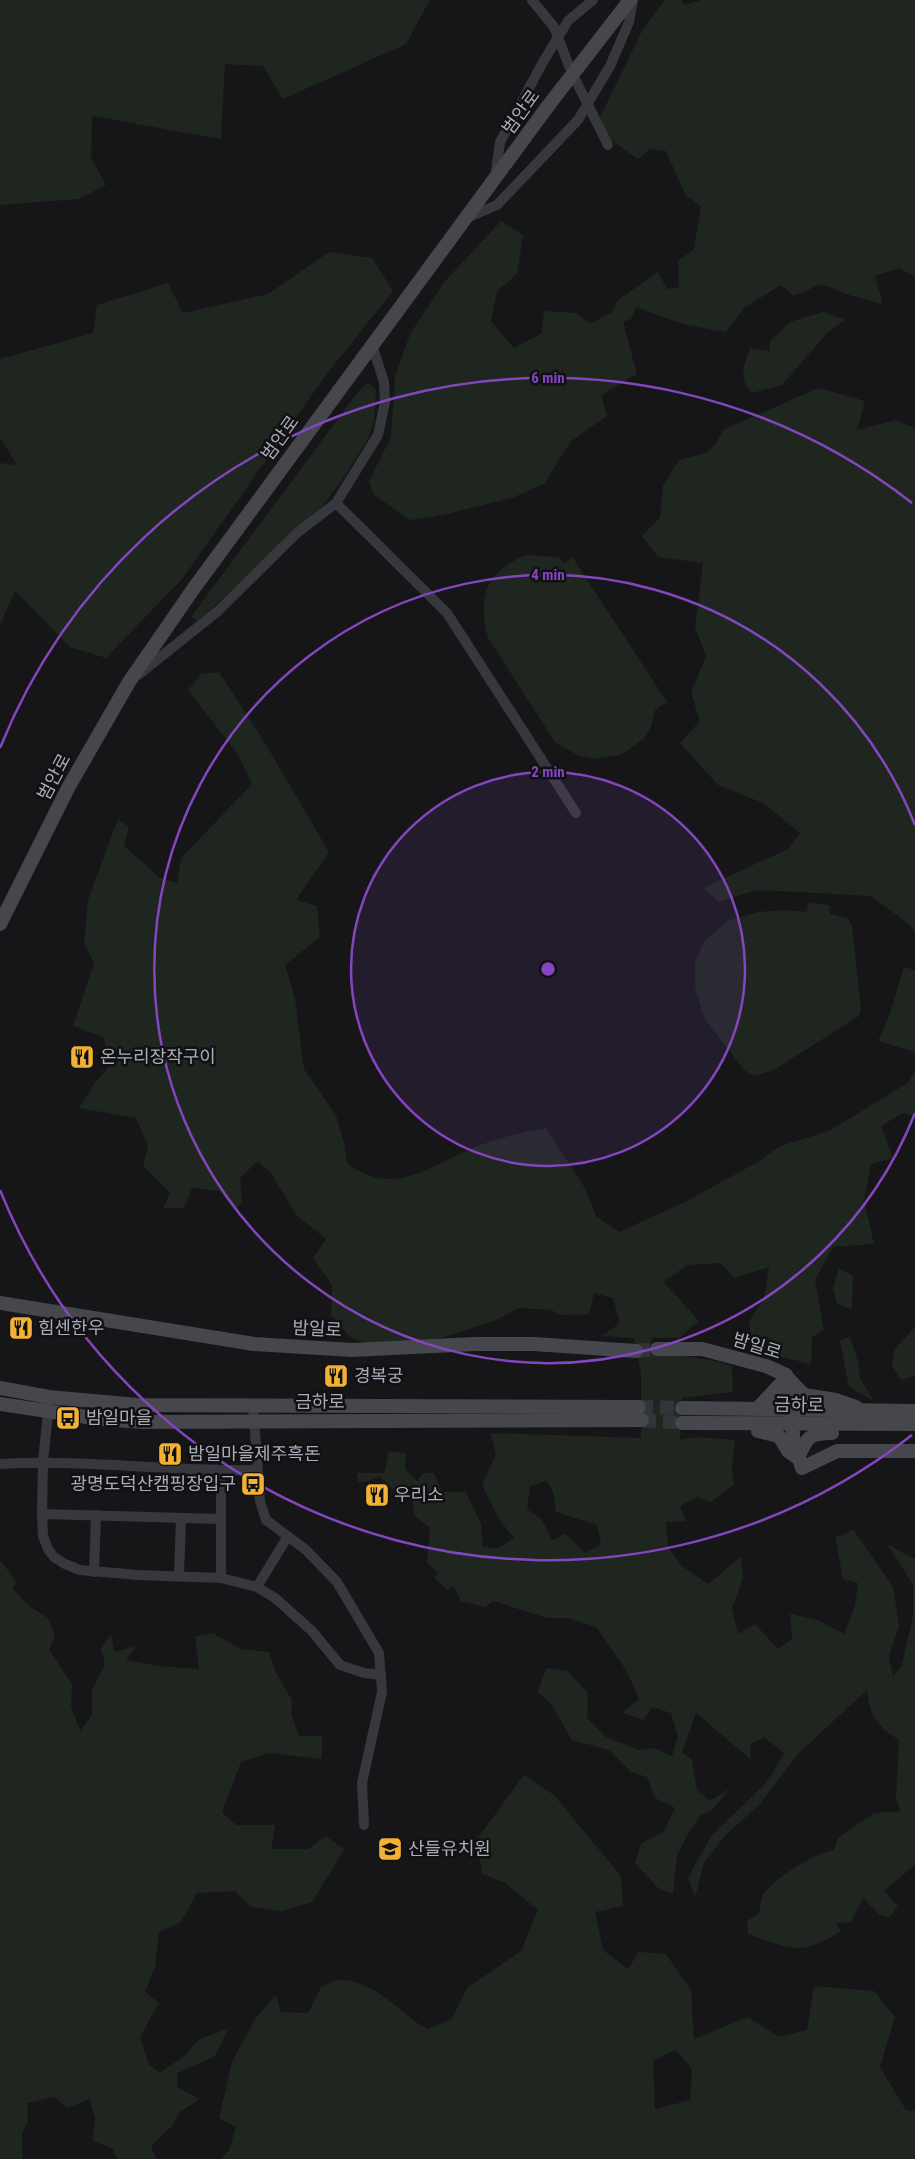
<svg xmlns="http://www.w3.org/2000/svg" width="915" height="2159" font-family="'Roboto Condensed','Noto Sans KR',sans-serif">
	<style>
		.green { fill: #1e261f; fill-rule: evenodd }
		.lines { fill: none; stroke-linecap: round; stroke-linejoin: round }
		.secondary-tunnel { stroke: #333438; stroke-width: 14; stroke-dasharray: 14 7; stroke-linecap: butt }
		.street { stroke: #37383d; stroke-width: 10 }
		.secondary { stroke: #45474d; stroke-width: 14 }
		.ring { fill: none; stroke: #8446be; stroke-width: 2.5 }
		.labels { text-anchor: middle; stroke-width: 5; stroke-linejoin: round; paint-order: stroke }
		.street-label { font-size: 18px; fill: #a8adb8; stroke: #111113 }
		.poi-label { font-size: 18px; fill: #a8adb8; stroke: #111113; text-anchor: start }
		.centre { fill: #8446be; stroke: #111113; stroke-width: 2.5 }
		.ring-label { font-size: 15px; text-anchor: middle; font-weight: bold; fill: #8446be; stroke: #111113; stroke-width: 5; stroke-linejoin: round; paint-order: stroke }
	</style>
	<rect width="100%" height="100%" fill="#161618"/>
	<g class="green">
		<path d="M0,0H430L406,44L283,99L263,66L225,64L221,139L92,116L91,158L106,185L79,199L0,205Z"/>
		<path d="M665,0H681L684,5L701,0H915V277L899,268L875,276L883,304L852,296L821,284L794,296L781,285L744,308L726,332L682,324L636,307L631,319L623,322L637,374L601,395L607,416L571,441L544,484L512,498L434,517L409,520L373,494L369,481L391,437L395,377L410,334L445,281L501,221L523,235L517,274L497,291L491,321L514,348L542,333L544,311L576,313L590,324L612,312L618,300L658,272L667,289L679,287L678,261L694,249L701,207L685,194L666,151L651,149L638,159L609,139L599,119L643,29Z"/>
		<path d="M329,252L372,258L393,291L326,375L183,578L106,658L70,647L15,591L0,625V463L17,465L0,438V359L93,333L97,305L168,283L183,313L268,294Z"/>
		<path d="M823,312L845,320L827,333L782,385L752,393C738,379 744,365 750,348L770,351V341L790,322Z"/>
		<path d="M368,382L376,390L374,422L367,441L340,483L320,509L198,621L191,617L357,393Z"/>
		<path d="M818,388L865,401L857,430L895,420L915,428V932L910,925L871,896L756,890L719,902L703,888L788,849L800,833L763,803L718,785L680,743L700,721L691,693L706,656L695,627L703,563L658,557L642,536L660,518L663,485L679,460C705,453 711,456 723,430Z"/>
		<path d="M526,555L558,557L564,563L573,558L667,702L655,710L651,727L643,739L621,755L594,759L579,756L555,742L488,638C477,596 486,572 526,555Z"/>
		<path d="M219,672L265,743L329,852L296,900L317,906L320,937L285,965L295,999L304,1069L336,1115L344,1143L347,1163C392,1198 428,1167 471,1149C496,1138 520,1133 546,1128L586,1190L596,1216L619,1232L685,1202L758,1162L780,1146L829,1131L909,1082L915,1070V1116L903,1113L881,1126L893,1158L871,1164L864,1200L874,1244L833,1247L815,1280L824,1330L812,1337L811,1364L753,1350L749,1322L764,1298L769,1267L734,1278L721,1263L687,1265L664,1282L699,1321L679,1338H651L653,1355L656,1356C684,1355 706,1358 732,1366L733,1392L682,1398L680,1440L697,1437L735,1440L732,1469L734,1485L711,1502L697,1497L680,1506L686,1521L666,1522L668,1547L682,1566L708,1584L741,1557L743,1578L732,1608L738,1634L755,1624L778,1649L792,1639L790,1614L818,1620L844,1634L855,1606L858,1583L843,1579L835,1536H841L853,1529L893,1587L899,1626L889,1657L893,1676L902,1665L913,1615V1585L887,1544L915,1559V1865L884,1891L898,1906L889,1918L880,1915L863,1898L851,1922L836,1923L841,1931C801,1957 790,1949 748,1934L747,1921L759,1913C760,1908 760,1902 762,1897C769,1881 816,1852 834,1850L838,1838L874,1813L900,1811L896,1798L899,1740C878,1727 869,1715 867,1690L798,1754L759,1805L725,1836L704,1863L695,1898L688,1877L712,1835L767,1782L784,1753L764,1737L751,1744L750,1759L696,1713L682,1752L692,1760L697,1790L710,1801L731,1788L710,1812L701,1815L688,1834L677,1856L673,1894L659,1889L635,1863L641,1844L664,1831L675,1808L655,1798L647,1777L631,1772L609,1750L572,1740L551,1704L538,1692L546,1668L567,1671L588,1693L587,1718L606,1737L639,1750L654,1748L672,1756L678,1736L671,1713L652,1707L644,1720L622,1713L639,1699L626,1670L596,1627L568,1618H547L493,1601L485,1607L461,1601L453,1586L447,1590L435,1578L437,1572L427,1563L430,1528L414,1515L412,1498H400L380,1476L369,1481L358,1482L357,1473H384L389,1451L406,1453L405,1469L417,1481L423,1473H434L442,1492H466L481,1524L483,1547L499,1548L514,1538L499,1519L482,1485L496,1454L490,1433L641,1438V1374L634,1338L602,1336L620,1323L613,1298L594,1293L589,1314L562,1315L551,1310L519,1308L494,1321L429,1342L371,1345L350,1337L331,1315L332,1285L313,1258L326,1239L297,1216L271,1173L258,1161L240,1178L242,1201L235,1211L220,1191L192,1188L184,1208H163L170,1193L143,1166L148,1146L136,1118L79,1108L94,1084L111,1064L103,1037L73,1026L94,963L84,943L88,900L118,819L129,827L124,846L160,878L177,883L181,858L252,784L237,753L188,690L201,674ZM547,1481L553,1492L556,1512L597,1525L601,1544L586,1553L565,1534L552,1540L542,1520L527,1509L530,1486Z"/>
		<path d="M808,903L829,905L830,914L847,918L852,925L861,1009L859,1016L772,1071L754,1076L744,1070L704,1018L695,988V963L704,941L729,920L759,912L783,910L807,912Z"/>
		<path d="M904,967L915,970V1052L878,1041L890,1014Z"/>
		<path d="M839,1268L853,1276L852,1309L837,1304L833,1288Z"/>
		<path d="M915,1327V1376L901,1380L892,1365L895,1349Z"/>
		<path d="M850,1336L858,1362L860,1378L874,1401L849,1387L840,1341Z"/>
		<path d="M0,1560L16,1581L13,1589L29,1606L48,1618L55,1635L49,1650L72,1684L71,1706L80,1731L92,1715V1690L105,1664L101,1649L111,1634L114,1652L136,1646L126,1660L159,1666L199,1669L195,1636L212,1633L241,1649L269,1652L275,1671L292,1700L291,1714L299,1736H322V1759L269,1753L241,1762L222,1812L236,1825H275L271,1849H308L326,1836L344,1850L312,1902L282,1911L251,1907L235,1891L197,1893L181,1922L159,1932L155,1967L145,1992L159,2003L140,2037L149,2065L160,2073L184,2056L198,2040L229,2028L215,2056L178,2073L177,2087L200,2099L180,2112L172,2126L151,2146L156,2159H117L113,2149L92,2140L95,2119L90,2099L68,2108L54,2097L27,2103L28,2121L22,2134V2159H0Z"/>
		<path d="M524,1775L554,1795L621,1876L623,1906L595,1912L603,1950L628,1969L639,1952L666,1954L691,1990L694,2039L748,2017L779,2037L807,2030L814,1986L874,1991L895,2017L880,2067L906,2110L915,2111V2159H221L229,2150L236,2127L219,2118L232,2062L255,2019L276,1995L281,2012L308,2013L321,1987C327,1984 337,1979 343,1980C378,1983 398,2012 427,2029L452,2019L467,1988L521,1951L538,1910L505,1883L482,1874L477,1839ZM675,2050L692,2068L690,2100L655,2109L653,2061Z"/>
	</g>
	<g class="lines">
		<g class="secondary-tunnel">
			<path d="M636,1351L657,1349"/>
			<path d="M639,1407L682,1408"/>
			<path d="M642,1420L682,1423"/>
		</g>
		<g class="street">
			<path d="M532,0L554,27L569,66"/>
			<path d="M576,81L608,145"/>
			<path d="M495,178L500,142L543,62L568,21L593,0"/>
			<path d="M467,218L497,205L578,120L610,66L629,22L633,0"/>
			<path d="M336,503L447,613L576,813"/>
			<path d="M138,675L218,611L297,533L336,503L378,435L385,402L384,382L372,345"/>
			<path d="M49,1404L43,1461L42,1514L43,1536L48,1549L54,1557L65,1564L80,1570L138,1575L221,1578L257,1587L275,1598L312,1631L340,1665L364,1673L381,1675"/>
			<path d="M253,1405L260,1501L266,1520L306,1550L337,1582L379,1653L382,1692L362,1783L364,1825"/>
			<path d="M0,1464C86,1459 171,1472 257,1470"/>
			<path d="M42,1514L221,1519"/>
			<path d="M94,1572L96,1515"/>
			<path d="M179,1575L181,1518"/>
			<path d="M221,1578V1471"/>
			<path d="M257,1587L288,1536"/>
		</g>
		<g class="secondary">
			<path d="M0,924L68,788L129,682L194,588L548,106L630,0"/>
			<path d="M0,1303L254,1344L352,1350L475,1344H534L636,1351"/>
			<path d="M657,1349H702L766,1366L786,1375L794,1443L802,1468L837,1451H915"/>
			<path d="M0,1388L49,1397L137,1405L639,1407"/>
			<path d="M0,1404L100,1419L144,1422L642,1420"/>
			<path d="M682,1408L915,1411"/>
			<path d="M758,1408L787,1377L804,1395L836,1400L856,1407"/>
			<path d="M682,1423L915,1424"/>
			<path d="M758,1431L779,1436L788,1451L798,1458C807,1437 809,1433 832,1433"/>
		</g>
	</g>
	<circle cx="548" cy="969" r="197" fill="#8446be" fill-opacity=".12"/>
	<g class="ring">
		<circle cx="548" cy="969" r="197"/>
		<path d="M915 1113A394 394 0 1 1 915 825"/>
		<path d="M912 1435A591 591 0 0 1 0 1190M0 748A591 591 0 0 1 912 503"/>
	</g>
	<defs>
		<symbol id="restaurant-square" viewBox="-11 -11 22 22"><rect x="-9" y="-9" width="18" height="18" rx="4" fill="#f2b134" stroke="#111113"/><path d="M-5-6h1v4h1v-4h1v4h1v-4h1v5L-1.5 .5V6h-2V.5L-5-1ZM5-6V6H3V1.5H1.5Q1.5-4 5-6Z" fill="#111"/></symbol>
		<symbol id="bus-square" viewBox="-11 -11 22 22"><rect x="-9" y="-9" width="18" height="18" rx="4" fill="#f2b134" stroke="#111113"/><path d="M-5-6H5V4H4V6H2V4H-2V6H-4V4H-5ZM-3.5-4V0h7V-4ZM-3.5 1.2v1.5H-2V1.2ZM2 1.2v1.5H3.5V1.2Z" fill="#111"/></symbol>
		<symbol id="school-square" viewBox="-11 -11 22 22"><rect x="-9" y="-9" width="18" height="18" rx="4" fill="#f2b134" stroke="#111113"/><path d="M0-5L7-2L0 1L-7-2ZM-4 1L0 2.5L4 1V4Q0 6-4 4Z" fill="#111"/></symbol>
	</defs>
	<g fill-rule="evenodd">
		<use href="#restaurant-square" x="68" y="1043" width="28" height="28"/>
		<use href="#restaurant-square" x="7" y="1314" width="28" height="28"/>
		<use href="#restaurant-square" x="322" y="1362" width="28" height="28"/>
		<use href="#bus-square" x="54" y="1404" width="28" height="28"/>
		<use href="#restaurant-square" x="156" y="1440" width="28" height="28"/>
		<use href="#bus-square" x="239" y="1470" width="28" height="28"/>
		<use href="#restaurant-square" x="363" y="1481" width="28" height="28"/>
		<use href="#school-square" x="376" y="1835" width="28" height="28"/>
	</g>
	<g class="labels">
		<g class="street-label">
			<text transform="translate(521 112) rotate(-54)" y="6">범안로</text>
			<text transform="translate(280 438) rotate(-54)" y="6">범안로</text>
			<text transform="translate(54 777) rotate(-62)" y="6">범안로</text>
			<text transform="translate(317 1329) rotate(3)" y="6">밤일로</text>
			<text transform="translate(757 1346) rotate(17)" y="6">밤일로</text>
			<text x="320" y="1408">금하로</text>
			<text transform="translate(799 1405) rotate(1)" y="6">금하로</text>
		</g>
		<g class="poi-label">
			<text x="100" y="1063">온누리장작구이</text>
			<text x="38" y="1334">힘센한우</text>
			<text x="354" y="1382">경복궁</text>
			<text x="86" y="1424">밤일마을</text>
			<text x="188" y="1460">밤일마을제주흑돈</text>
			<text x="236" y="1490" text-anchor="end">광명도덕산캠핑장입구</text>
			<text x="394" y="1501">우리소</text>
			<text x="408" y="1855">산들유치원</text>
		</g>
	</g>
	<circle cx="548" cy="969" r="8" class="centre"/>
	<g class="ring-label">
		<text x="548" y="383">6 min</text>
		<text x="548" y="580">4 min</text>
		<text x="548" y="777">2 min</text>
	</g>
</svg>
